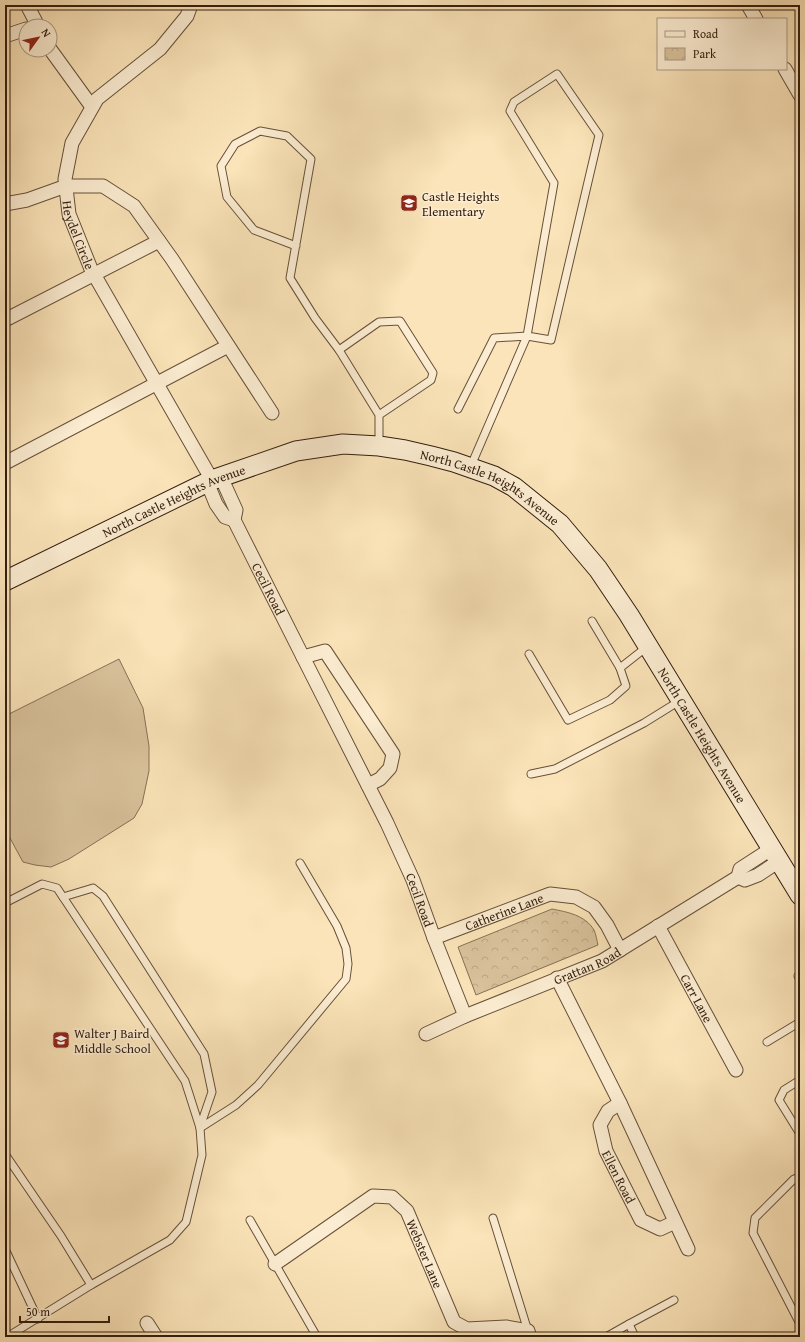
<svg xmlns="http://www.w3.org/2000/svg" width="805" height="1342" font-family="'Gentium Book Plus',serif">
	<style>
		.park { fill: url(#park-crowns); stroke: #867055 }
		.garden { fill: #d9c29c; stroke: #867055 }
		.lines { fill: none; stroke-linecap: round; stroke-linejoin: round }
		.lane-casing { stroke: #665039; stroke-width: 9 }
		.street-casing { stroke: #665039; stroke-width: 15 }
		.secondary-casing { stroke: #341e0e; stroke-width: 21 }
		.lane { stroke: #fcedd2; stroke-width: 7 }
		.street { stroke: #fcedd2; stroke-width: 13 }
		.secondary { stroke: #fcedd2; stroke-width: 19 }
		.labels { text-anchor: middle; stroke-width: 3; stroke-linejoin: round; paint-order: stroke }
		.poi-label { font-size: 13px; fill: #341e0e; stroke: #fcedd2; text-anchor: start }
		.street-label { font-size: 13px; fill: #341e0e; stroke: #fcedd2 }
	</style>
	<defs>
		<pattern id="park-crowns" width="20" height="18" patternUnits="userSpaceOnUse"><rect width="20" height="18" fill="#d9c29c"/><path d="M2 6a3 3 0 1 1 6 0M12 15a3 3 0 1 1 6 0" fill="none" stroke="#bba685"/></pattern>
	</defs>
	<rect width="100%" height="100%" fill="#fbe4b9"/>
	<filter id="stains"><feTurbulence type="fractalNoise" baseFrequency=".005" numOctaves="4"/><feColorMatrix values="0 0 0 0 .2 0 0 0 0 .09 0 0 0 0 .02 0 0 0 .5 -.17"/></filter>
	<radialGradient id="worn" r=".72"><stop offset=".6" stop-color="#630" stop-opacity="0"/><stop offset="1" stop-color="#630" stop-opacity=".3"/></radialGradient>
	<path class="park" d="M552,909C567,912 585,915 594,930C596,934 597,941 598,945L476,995L458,947Z"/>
	<path class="garden" d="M119,659L143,708L149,746V771L142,804L134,818L69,859L51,867L35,865L23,862L5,829V716Z"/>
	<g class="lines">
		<defs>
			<g id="lane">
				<path d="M296,246L254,230L227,197L221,166L235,144L260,131L287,136L311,159L290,278L315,318L339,350"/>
				<path d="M458,409L494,338L527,336L551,340L599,135L557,74L514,102L510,111L554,183L527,336L470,468"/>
				<path d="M379,415L339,350L379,322L400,321L433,373L431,380L379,415V446"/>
				<path d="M592,621L620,668"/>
				<path d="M529,654L568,720L610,700L626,686L620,668L648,646"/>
				<path d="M531,774L555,769L644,723L681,700"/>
				<path d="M63,897L93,888L103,896L204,1054L212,1092L200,1127"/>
				<path d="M5,903L42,884L57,888L185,1081L200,1128L202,1155L186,1222L170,1240L91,1285L7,1337"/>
				<path d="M798,976L800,980"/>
				<path d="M767,1042L800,1022"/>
				<path d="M800,1080L784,1090L779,1100L800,1134"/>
				<path d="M200,1128L236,1105L258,1085L346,979L348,964L346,948L337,926L300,863"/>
				<path d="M5,1154L61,1236L91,1285"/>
				<path d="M800,1177L794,1179L755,1218L753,1233L800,1324"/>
				<path d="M493,1218L528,1331"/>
				<path d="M250,1220L317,1337"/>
				<path d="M5,1249L38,1319"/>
				<path d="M606,1337L629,1324"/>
				<path d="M635,1337L629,1324L674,1300"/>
			</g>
			<g id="street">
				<path d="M27,5L38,26"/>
				<path id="s1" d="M191,5L187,16L160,49L97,99L72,143L65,179L69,214L91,269L212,480"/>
				<path d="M748,5L756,19"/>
				<path d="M5,36L26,29"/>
				<path d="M50,49L92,107"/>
				<path d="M785,69L800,95"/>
				<path d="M5,204L27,200L66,186H103L134,206L172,259L272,413"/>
				<path d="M5,320L159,241"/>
				<path d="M5,463L228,346"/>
				<path d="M221,477L236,510L234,520"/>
				<path d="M207,482L216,504L225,517L234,520"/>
				<path id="s2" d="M234,520L303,657L387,823L413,880L434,938L465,1016"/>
				<path d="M303,657L325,651L393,754L390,768L380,779L368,785"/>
				<path d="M738,877L745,880L758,875L779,861"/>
				<path d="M738,877L740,869L771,849"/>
				<path id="s3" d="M658,926L736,1070"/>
				<path id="s4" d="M434,938L550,894L576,897L594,907L607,925L620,950"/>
				<path d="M557,978L620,1103L688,1249"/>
				<path id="s5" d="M426,1034L465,1016L602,961L738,877"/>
				<path id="s6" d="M620,1103L608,1111L600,1125L606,1151L641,1220L660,1229L675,1222"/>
				<path id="s7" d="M275,1264L373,1196L392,1197L407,1211L454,1322L467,1329L506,1327L528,1331L530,1337"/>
				<path d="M147,1323L156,1337"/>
			</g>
			<g id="secondary">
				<path id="s8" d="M5,581L212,480L296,451L343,444L379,446L405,450L431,456L454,462L494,476L514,487L560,524L598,569L629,615L800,895"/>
			</g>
		</defs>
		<use href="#lane" class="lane-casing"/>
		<use href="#street" class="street-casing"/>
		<use href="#secondary" class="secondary-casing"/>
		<use href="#lane" class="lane"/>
		<use href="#street" class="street"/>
		<use href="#secondary" class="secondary"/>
	</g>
	<defs>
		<symbol id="school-square" viewBox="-11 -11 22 22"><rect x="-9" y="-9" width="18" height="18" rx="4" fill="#8f2418" stroke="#fcedd2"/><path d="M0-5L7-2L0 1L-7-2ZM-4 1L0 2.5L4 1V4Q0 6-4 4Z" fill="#fff"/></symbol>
	</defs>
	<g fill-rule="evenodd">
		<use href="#school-square" x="399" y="193" width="20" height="20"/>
		<use href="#school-square" x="51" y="1030" width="20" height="20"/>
	</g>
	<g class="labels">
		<g class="poi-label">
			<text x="422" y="201">Castle Heights<tspan x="422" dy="15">Elementary</tspan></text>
			<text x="74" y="1038">Walter J Baird<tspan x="74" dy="15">Middle School</tspan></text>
		</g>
		<g class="street-label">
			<text dy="5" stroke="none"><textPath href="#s1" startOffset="280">Heydel Circle</textPath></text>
			<text dy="5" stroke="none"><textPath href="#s8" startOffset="523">North Castle Heights Avenue</textPath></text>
			<text dy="5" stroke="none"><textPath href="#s8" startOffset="187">North Castle Heights Avenue</textPath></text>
			<text dy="5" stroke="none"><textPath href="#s2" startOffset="77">Cecil Road</textPath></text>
			<text dy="5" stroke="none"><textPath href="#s8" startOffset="859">North Castle Heights Avenue</textPath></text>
			<text dy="5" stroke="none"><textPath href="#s2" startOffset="423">Cecil Road</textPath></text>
			<text dy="5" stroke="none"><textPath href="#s4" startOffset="75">Catherine Lane</textPath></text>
			<text dy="5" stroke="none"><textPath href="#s5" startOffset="175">Grattan Road</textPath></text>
			<text dy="5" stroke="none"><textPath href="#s3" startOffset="82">Carr Lane</textPath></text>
			<text dy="5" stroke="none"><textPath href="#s6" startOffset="86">Ellen Road</textPath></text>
			<text dy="5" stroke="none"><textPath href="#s7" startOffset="205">Webster Lane</textPath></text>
		</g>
	</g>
	<rect width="805" height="1342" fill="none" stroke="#fbe4b9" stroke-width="20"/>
	<rect x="6" y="6" width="793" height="1330" fill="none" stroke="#341e0e" stroke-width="2"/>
	<rect x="10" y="10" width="785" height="1322" fill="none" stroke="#341e0e"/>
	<rect x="657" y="18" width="130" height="52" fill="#fcedd2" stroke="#ac9a84"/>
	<rect x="665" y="31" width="20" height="6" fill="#fcedd2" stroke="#ac9a84"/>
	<text x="693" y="38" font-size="12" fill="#341e0e">Road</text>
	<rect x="665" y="48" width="20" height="12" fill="url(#park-crowns)" stroke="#ac9a84"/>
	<text x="693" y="58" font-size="12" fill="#341e0e">Park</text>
	<g transform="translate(38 38) rotate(57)"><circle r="19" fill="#fcedd2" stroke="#ac9a84"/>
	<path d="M0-3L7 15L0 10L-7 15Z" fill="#8f2418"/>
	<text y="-6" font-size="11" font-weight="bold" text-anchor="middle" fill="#341e0e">N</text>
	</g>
	<path d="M20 1316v6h89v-6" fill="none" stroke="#341e0e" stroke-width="2"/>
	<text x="26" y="1316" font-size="12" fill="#341e0e" stroke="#fcedd2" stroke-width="3" paint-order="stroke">50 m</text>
	<rect width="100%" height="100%" filter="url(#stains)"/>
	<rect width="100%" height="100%" fill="url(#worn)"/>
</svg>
